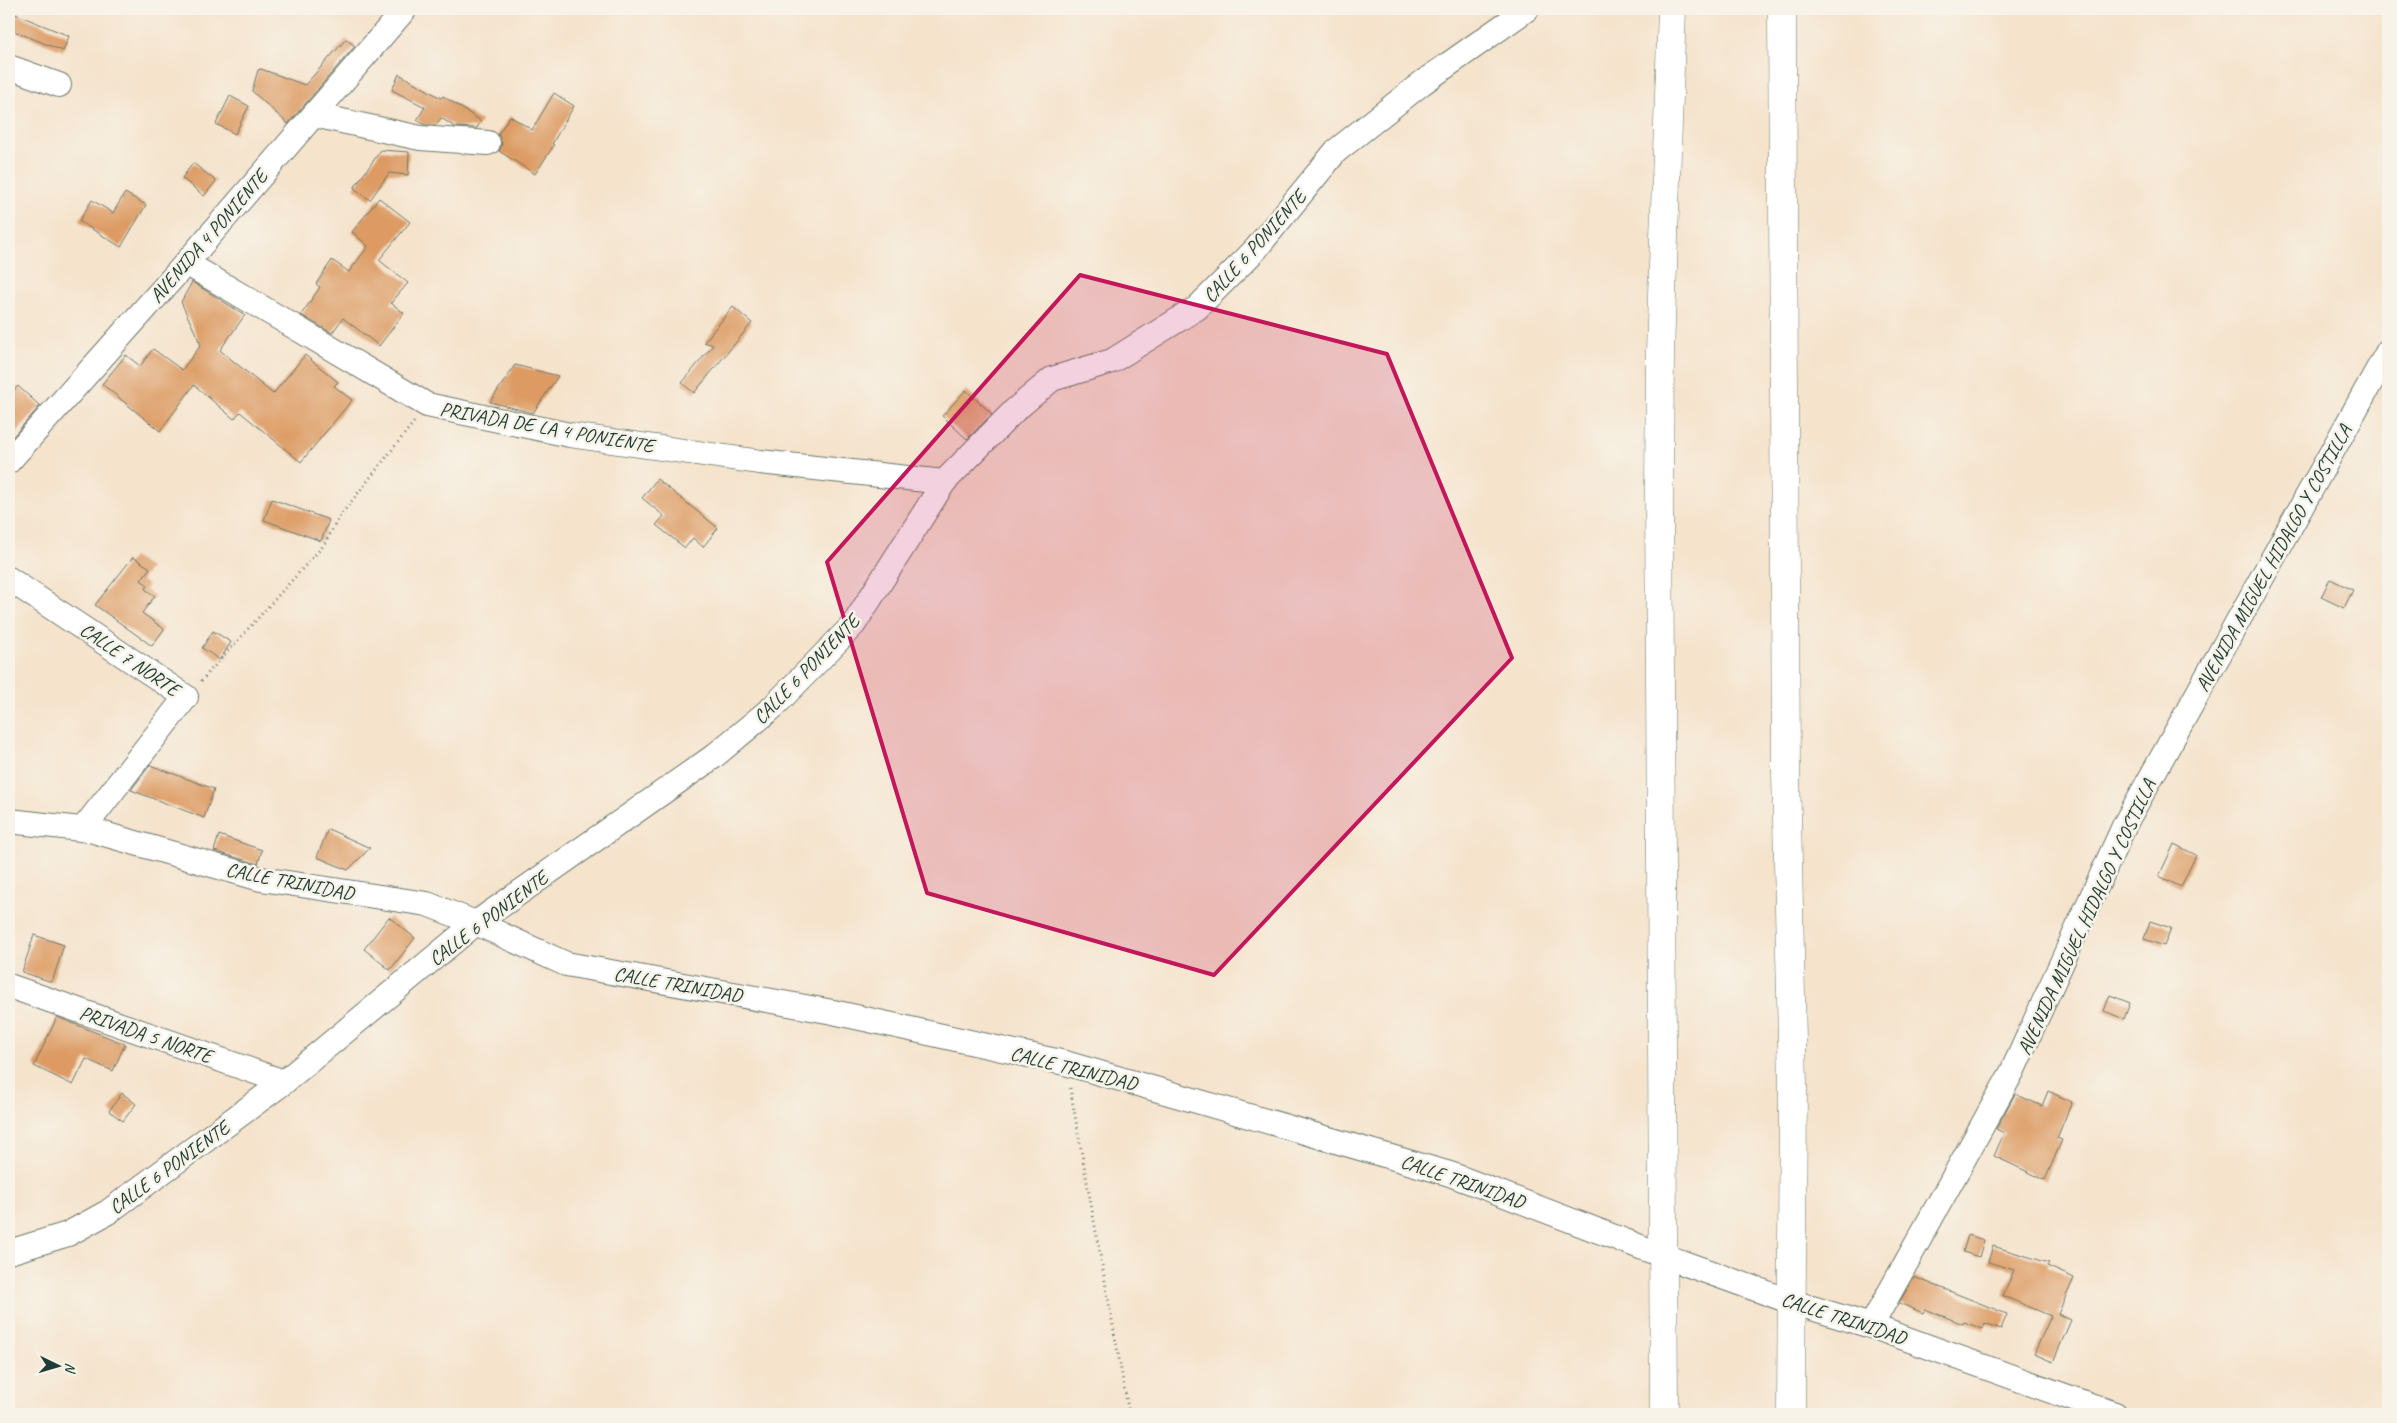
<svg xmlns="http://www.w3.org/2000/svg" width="2397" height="1423" font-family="Caveat,sans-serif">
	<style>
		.building { fill: #dd9b64 }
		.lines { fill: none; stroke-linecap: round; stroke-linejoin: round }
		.street-casing { stroke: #6a7769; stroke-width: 26 }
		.highway-casing { stroke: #6a7769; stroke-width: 29 }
		.path { stroke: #6a7769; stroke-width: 3; stroke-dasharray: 1 4; stroke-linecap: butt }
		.street { stroke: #fff; stroke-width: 24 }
		.highway { stroke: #fff; stroke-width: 28 }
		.marked { fill: #c2185b; fill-opacity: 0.2; stroke: #c2185b; stroke-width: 4; stroke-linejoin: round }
		.labels { text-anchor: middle; stroke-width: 5; stroke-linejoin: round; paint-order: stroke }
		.street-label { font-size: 20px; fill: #1f3d34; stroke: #f7f3e8 }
	</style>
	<rect width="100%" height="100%" fill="#f7f3e8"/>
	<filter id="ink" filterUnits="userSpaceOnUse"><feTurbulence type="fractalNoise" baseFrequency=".02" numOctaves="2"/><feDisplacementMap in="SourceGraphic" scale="10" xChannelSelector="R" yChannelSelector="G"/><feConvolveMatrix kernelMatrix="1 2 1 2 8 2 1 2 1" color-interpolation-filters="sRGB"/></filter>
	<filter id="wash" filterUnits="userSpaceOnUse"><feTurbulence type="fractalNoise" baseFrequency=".0096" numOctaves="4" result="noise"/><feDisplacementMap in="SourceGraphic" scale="20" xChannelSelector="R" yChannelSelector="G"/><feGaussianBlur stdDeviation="1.12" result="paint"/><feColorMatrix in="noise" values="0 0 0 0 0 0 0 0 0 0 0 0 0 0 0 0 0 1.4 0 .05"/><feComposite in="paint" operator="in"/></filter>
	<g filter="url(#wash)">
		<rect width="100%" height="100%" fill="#f5e3cc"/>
		<g id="blocks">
			<g class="building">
				<path d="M13,13L69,36L63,51L9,29Z"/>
				<path d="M346,39L355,46L288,124L252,91L258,70L261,69L305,85Z"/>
				<path d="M399,74L441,98L443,96L481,121L477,128L455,127L441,118L436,125H425L417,120L425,107L392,90Z"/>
				<path d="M554,93L574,106L552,144L554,145L535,174L499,151L502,144L498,134L510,116L532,130Z"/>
				<path d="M230,96L249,106L235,134L216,124Z"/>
				<path d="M381,150L409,152L408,175L389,173L370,200L354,188Z"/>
				<path d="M193,163L216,181L204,196L182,178Z"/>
				<path d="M125,193L146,205L121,247L79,221L92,200L113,213Z"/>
				<path d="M379,198L410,222L379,260L408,283L391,303L404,313L379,346L343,318L332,333L301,315L320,287L316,284L332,260L349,272L368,246L352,232Z"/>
				<path d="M192,282L245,315L220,350L273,394L305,355L338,382L334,386L352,400L301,462L240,412L234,419L194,385L160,431L102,384L126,355L140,366L153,349L182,370L201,345L181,302Z"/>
				<path d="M733,307L752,323L694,393L682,383L713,345L704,342Z"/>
				<path d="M515,365L558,376L533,413L490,402Z"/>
				<path d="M18,386L40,406L9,441V396Z"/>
				<path d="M966,390L992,414L967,439L942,416Z"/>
				<path d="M657,479L718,528L703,547L693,538L685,548L656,525L664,516L642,498Z"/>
				<path d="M272,499L329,520L321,541L264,520Z"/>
				<path d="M133,557L150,568L141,580L148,585L145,589L155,596L142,613L164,629L152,646L95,605Z"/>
				<path d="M2330,579L2353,590L2344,608L2321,597Z"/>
				<path d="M213,631L231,642L220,660L202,648Z"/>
				<path d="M150,765L214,789L204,818L131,790Z"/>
				<path d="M328,829L370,848L348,870L317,857Z"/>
				<path d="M219,835L262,850L258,864L214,851Z"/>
				<path d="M2174,844L2196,855L2181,887L2159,876Z"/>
				<path d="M389,917L415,938L390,970L364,949Z"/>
				<path d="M2150,921L2171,928L2164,946L2144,939Z"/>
				<path d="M34,935L64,945L52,982L22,972Z"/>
				<path d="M2110,995L2130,1003L2124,1019L2104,1011Z"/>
				<path d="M57,1017L125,1044L113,1071L86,1059L73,1085L34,1066Z"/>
				<path d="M2048,1091L2072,1102L2057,1138L2062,1140L2045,1180L1994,1156L2004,1133L1996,1129L2015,1094L2042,1106Z"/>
				<path d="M122,1093L136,1104L123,1121L109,1111Z"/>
				<path d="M1968,1235L1984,1240L1979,1257L1963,1252Z"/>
				<path d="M1993,1246L2049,1263L2047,1266L2074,1278L2058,1314L2071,1320L2053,1362L2034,1354L2051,1316L2003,1296L2014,1270L1988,1262Z"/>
				<path d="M1914,1277L2007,1314L2001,1329L1985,1323L1983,1329L1964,1322L1963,1324L1925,1309L1923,1313L1899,1303Z"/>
			</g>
		</g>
	</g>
	<g filter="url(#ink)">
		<use href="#blocks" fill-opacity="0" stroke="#6a7769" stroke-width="1"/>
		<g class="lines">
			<defs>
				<g id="street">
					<path d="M9,67L59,85"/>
					<path d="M314,115L420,138L488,143"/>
					<path d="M186,263L427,405L570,435L760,462L944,482"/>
					<path d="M9,461L186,263L405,9"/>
					<path d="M9,579L186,697L83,829"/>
					<path d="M9,821L90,830L261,879L427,904L476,923L566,964L833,1012L1065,1063L1450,1174L1664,1256L1792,1302L1871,1326L2115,1414"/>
					<path d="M9,986L284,1082"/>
					<path d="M9,1252L68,1234L108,1212L284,1082L476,923L713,757L773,707L854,624L944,482L1015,410L1052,379L1112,361L1197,308L1255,250L1336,151L1422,83L1527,9"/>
					<path d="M1871,1326L2012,1072L2125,824L2388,351"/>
				</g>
				<g id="highway">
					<path d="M1782,9L1786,772L1793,1086L1791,1414"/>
					<path d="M1664,1414L1659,491L1660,352L1672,9"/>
				</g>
			</defs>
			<use href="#street" class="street-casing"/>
			<use href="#highway" class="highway-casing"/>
			<g class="path">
				<path d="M201,681L323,546L340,516L414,422"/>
				<path d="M1070,1088L1129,1414"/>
			</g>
			<use href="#street" class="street"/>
			<use href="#highway" class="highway"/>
		</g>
	</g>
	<path class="marked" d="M1080,275L1387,354L1512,658L1214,975L927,893L827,562Z"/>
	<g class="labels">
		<g class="street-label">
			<text transform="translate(208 236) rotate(-49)" y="7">AVENIDA 4 PONIENTE</text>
			<text transform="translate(1254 246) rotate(-48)" y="7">CALLE 6 PONIENTE</text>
			<text transform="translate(547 427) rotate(10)" y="7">PRIVADA DE LA 4 PONIENTE</text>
			<text transform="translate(2273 558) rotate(-61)" y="7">AVENIDA MIGUEL HIDALGO Y COSTILLA</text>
			<text transform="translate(130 659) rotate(34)" y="7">CALLE 7 NORTE</text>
			<text transform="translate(806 669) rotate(-46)" y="7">CALLE 6 PONIENTE</text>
			<text transform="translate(290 881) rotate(11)" y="7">CALLE TRINIDAD</text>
			<text transform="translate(2086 917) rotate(-65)" y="7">AVENIDA MIGUEL HIDALGO Y COSTILLA</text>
			<text transform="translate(488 918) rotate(-37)" y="7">CALLE 6 PONIENTE</text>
			<text transform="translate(678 984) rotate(10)" y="7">CALLE TRINIDAD</text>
			<text transform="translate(146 1034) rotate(19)" y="7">PRIVADA 5 NORTE</text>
			<text transform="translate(1074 1068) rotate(14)" y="7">CALLE TRINIDAD</text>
			<text transform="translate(169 1167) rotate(-36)" y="7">CALLE 6 PONIENTE</text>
			<text transform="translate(1463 1181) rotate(19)" y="7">CALLE TRINIDAD</text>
			<text transform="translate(1844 1318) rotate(18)" y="7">CALLE TRINIDAD</text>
		</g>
	</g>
	<rect width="2397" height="1423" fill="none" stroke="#f7f3e8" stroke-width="30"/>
	<g transform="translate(58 1366) rotate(95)" stroke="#f7f3e8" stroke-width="4" paint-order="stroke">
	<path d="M0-4L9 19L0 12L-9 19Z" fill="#1f3d34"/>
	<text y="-8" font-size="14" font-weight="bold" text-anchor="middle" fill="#1f3d34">N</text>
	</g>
</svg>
